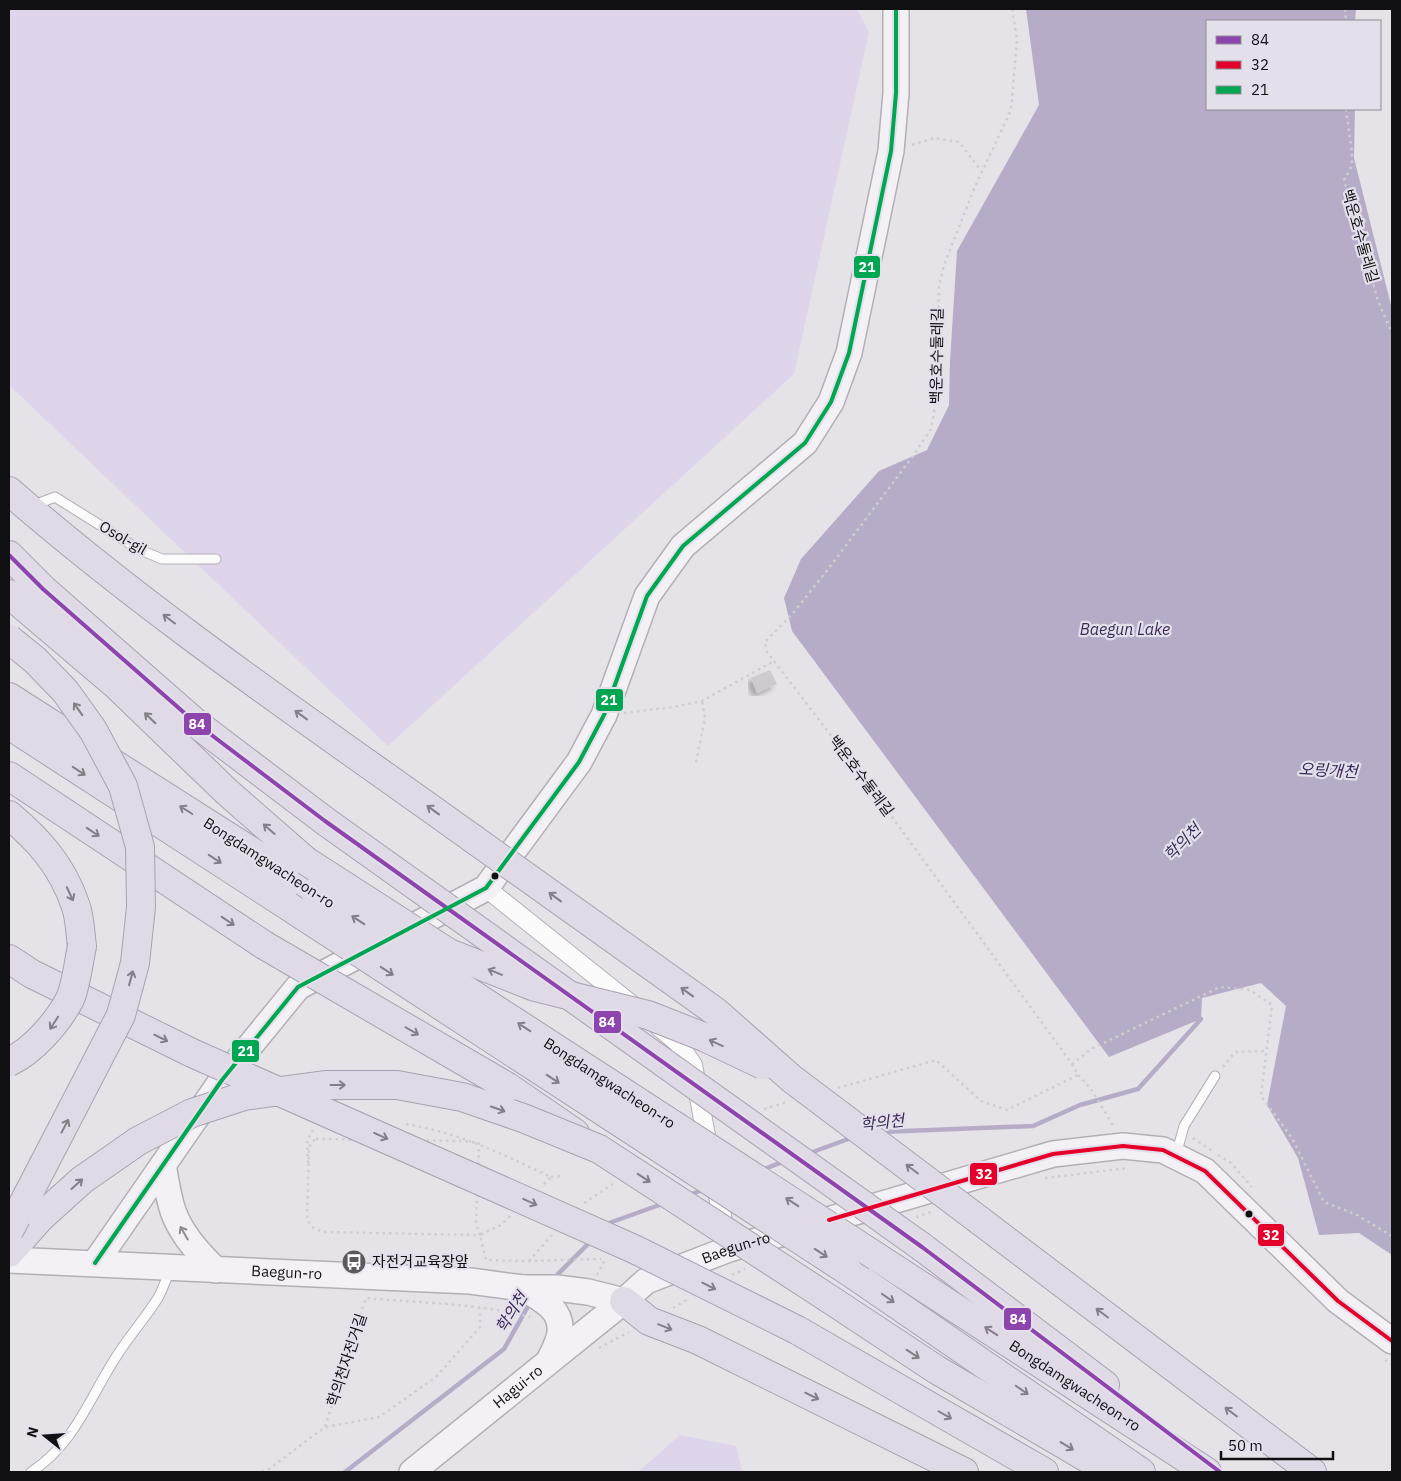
<svg xmlns="http://www.w3.org/2000/svg" width="1401" height="1481" font-family="'IBM Plex Sans','Noto Sans KR',sans-serif">
	<style>
		.green { fill: #ded5eb }
		.water { fill: #b7acc7 }
		.lines { fill: none; stroke-linecap: round; stroke-linejoin: round }
		.stream { stroke: #b7acc7; stroke-width: 4.5 }
		.building { fill: #cdcbd0; filter: url(#shadow) }
		.lane-casing { stroke: #b2b0b4; stroke-width: 11 }
		.street-casing { stroke: #b2b0b4; stroke-width: 20 }
		.secondary-casing { stroke: #b2b0b4; stroke-width: 28 }
		.highway-casing { stroke: #a8a2b0; stroke-width: 30 }
		.path { stroke: #cecece; stroke-width: 2.5; stroke-dasharray: 2.5 4; stroke-linecap: butt }
		.lane { stroke: #fbfbfc; stroke-width: 9 }
		.street { stroke: #fbfbfc; stroke-width: 18 }
		.secondary { stroke: #f3f1f5; stroke-width: 25 }
		.highway { stroke: #dfdae5; stroke-width: 28 }
		.highway-bridge-casing { stroke: #a8a2b0; stroke-width: 30; stroke-linecap: butt }
		.highway-bridge { stroke: #dfdae5; stroke-width: 28 }
		.bus-1-casing { stroke: #e4e0eb; stroke-width: 8 }
		.bus-2-casing { stroke: #e4e0eb; stroke-width: 8 }
		.bus-3-casing { stroke: #e4e0eb; stroke-width: 8 }
		.bus-1 { stroke: #8e44ad; stroke-width: 4 }
		.bus-2 { stroke: #e4002b; stroke-width: 4 }
		.bus-3 { stroke: #00a651; stroke-width: 4 }
		.oneway { stroke: #827f86 }
		.oneway2 { stroke: #8d8b8f }
		.bus-dot { fill: #100f12; stroke: #e4e0eb; stroke-width: 2 }
		.labels { text-anchor: middle; stroke-width: 4.5; stroke-linejoin: round; paint-order: stroke }
		.street-label { font-size: 15px; fill: #100f12; stroke: #e4e0eb }
		.poi-label { font-size: 15px; fill: #100f12; stroke: #e4e0eb; text-anchor: start }
		.water-label { font-size: 16px; font-style: italic; fill: #3e2958; stroke: #e4e0eb }
		.line-badge { stroke: #e4e0eb; stroke-width: 2 }
		.badge-label { font-size: 14px; text-anchor: middle; font-weight: bold; fill: #fff }
	</style>
	<defs>
		<filter id="shadow"><feDropShadow dx="-4.5" dy="4.5" stdDeviation="2.5" flood-color="#0004"/></filter>
	</defs>
	<rect width="100%" height="100%" fill="#e5e3e8"/>
	<g class="green">
		<path d="M9,9H857L869,32L794,374L388,746L9,385Z"/>
		<path d="M680,1435L736,1446L742,1472H638Z"/>
	</g>
	<path class="water" d="M1026,9H1356L1355,21H1207V109H1355L1354,158L1392,309V1255L1359,1233L1319,1235L1298,1158L1267,1105L1286,1006L1261,983L1202,998L1201,1019L1109,1057L792,631L784,598L801,559L879,471L927,450L949,405L950,361L957,251L1039,105Z"/>
	<g class="lines">
		<g class="stream">
			<path d="M881,1132L1033,1126L1080,1105L1138,1089L1201,1019L1197,1016"/>
			<path d="M807,1154L854,1137"/>
			<path d="M762,1170L785,1161"/>
			<path d="M689,1195L705,1189"/>
			<path d="M605,1227L609,1223L665,1203"/>
			<path d="M552,1280L591,1241"/>
			<path d="M345,1472L504,1349L531,1301"/>
		</g>
	</g>
	<path class="building" d="M770,670L777,684L757,693L751,678Z"/>
	<g class="lines">
		<defs>
			<g id="lane">
				<path d="M37,504L55,497L138,549L162,559H216"/>
				<path d="M1176,1155L1184,1126L1215,1076"/>
				<path d="M31,1472C75,1444 90,1396 118,1354C130,1335 146,1317 158,1298C163,1289 166,1279 170,1270"/>
			</g>
			<g id="street">
				<path d="M486,888L636,1008"/>
				<path d="M658,1026L677,1042L693,1065L709,1152"/>
				<path d="M715,1182L726,1235"/>
			</g>
			<g id="secondary">
				<path d="M163,1165C166,1180 168,1196 173,1211C181,1234 198,1253 216,1270"/>
				<path id="s1" d="M9,1260L470,1281L523,1288H557L588,1292L624,1301"/>
				<path d="M95,1263L222,1080L298,987L486,888L579,762L604,715L647,596L683,546L805,443L831,402L849,353L891,151L896,93V9"/>
				<path d="M523,1288C539,1298 562,1308 560,1331C560,1340 553,1352 549,1361"/>
				<path id="s2" d="M412,1472L624,1301L646,1281L729,1249L1053,1154L1123,1146L1163,1150L1205,1171L1338,1301L1392,1341"/>
			</g>
			<g id="highway">
				<path d="M9,491C154,617 316,726 472,838"/>
				<path d="M9,555L43,589L197,724L325,821"/>
				<path d="M9,594L115,684L227,792L306,861"/>
				<path d="M9,697L315,892"/>
				<path d="M9,725L288,906"/>
				<path d="M9,776L264,945"/>
				<path d="M9,815C39,840 62,866 75,904C80,916 80,932 82,946"/>
				<path d="M9,959L32,974L192,1053"/>
				<path d="M508,1087L575,1133"/>
				<path d="M979,1220L1312,1472"/>
				<path d="M922,1247L1105,1385"/>
				<path d="M9,1253L41,1217"/>
				<path id="s3" d="M877,1257L1207,1472"/>
				<path d="M848,1271L1141,1472"/>
				<path d="M828,1298L937,1370L1111,1472"/>
				<path d="M624,1301L649,1321L698,1340L964,1472"/>
				<path d="M797,1330L1044,1472"/>
			</g>
		</defs>
		<use href="#lane" class="lane-casing"/>
		<use href="#street" class="street-casing"/>
		<use href="#secondary" class="secondary-casing"/>
		<use href="#highway" class="highway-casing"/>
		<g class="path">
			<path d="M1012,9L1017,39L1011,110L974,189L944,265L939,287L937,395L931,429L913,456L829,568L794,612L765,642L767,652L862,776L1072,1064L1091,1049L1220,987L1250,990L1272,1005L1261,1096L1292,1138L1324,1202L1357,1215L1392,1236"/>
			<path d="M1345,9L1346,21"/>
			<path d="M1346,109L1352,153V166L1344,180L1378,301L1392,333"/>
			<path d="M912,145L934,138L959,142L982,172"/>
			<path d="M624,713L673,707L702,701L774,661"/>
			<path d="M696,762L705,718L702,701"/>
			<path d="M1223,1067L1235,1052L1267,1051"/>
			<path d="M1078,1075L1091,1089L1114,1127"/>
			<path d="M838,1088L936,1060L981,1101L1007,1110L1078,1075L1072,1064"/>
			<path d="M764,1109L787,1102"/>
			<path d="M406,1124C460,1133 502,1154 551,1177L543,1185"/>
			<path d="M1193,1138L1214,1152"/>
			<path d="M316,1139L464,1141L479,1143L476,1224L480,1235L322,1232L312,1227L307,1219L309,1149L311,1143Z"/>
			<path d="M1218,1155L1231,1163L1252,1187"/>
			<path d="M308,1163L307,1141L313,1130"/>
			<path d="M551,1177L562,1176"/>
			<path d="M1045,1178L1129,1168"/>
			<path d="M584,1203L613,1184"/>
			<path d="M510,1216L501,1225L480,1235L486,1260L529,1261L601,1259"/>
			<path d="M916,1217L934,1211"/>
			<path d="M529,1261L552,1235"/>
			<path d="M597,1275L605,1260"/>
			<path d="M732,1275L745,1269"/>
			<path d="M673,1308L688,1299"/>
			<path d="M599,1348L629,1332"/>
			<path d="M1385,1360L1392,1365"/>
			<path d="M326,1427L379,1417L436,1377L480,1327V1308"/>
			<path d="M262,1472L269,1469L325,1427L366,1298C420,1303 477,1303 530,1317"/>
		</g>
		<use href="#lane" class="lane"/>
		<use href="#street" class="street"/>
		<use href="#secondary" class="secondary"/>
		<use href="#highway" class="highway"/>
		<defs>
			<g id="highway-bridge">
				<path d="M9,639L35,660L65,691L93,730L123,786L140,847L141,907L135,963L121,1015L9,1231"/>
				<path d="M325,821L922,1247"/>
				<path d="M472,838L716,1012L792,1079L979,1220"/>
				<path d="M306,861L449,953L535,987L648,1015L704,1037L763,1065"/>
				<path id="s4" d="M315,892L877,1257"/>
				<path d="M288,906L848,1271"/>
				<path d="M264,945L508,1087"/>
				<path d="M192,1053L634,1249L797,1330"/>
				<path d="M9,1062C33,1051 58,1022 70,999C76,986 79,960 82,946"/>
				<path d="M41,1217L82,1180L138,1141L192,1113L244,1096L325,1085H397L462,1097L523,1118L599,1149L828,1298"/>
			</g>
		</defs>
		<use href="#highway-bridge" class="highway-bridge-casing"/>
		<use href="#highway-bridge" class="highway-bridge"/>
		<defs>
			<path id="bus-1" d="M9,555L43,589L197,724L325,821L922,1247L1220,1472"/>
			<path id="bus-2" d="M829,1220L1053,1154L1123,1146L1163,1150L1205,1171L1338,1301L1392,1341"/>
			<path id="bus-3" d="M95,1263L222,1080L298,987L486,888L579,762L604,715L647,596L683,546L805,443L831,402L849,353L891,151L896,93V9"/>
		</defs>
		<use href="#bus-1" class="bus-1-casing"/>
		<use href="#bus-2" class="bus-2-casing"/>
		<use href="#bus-3" class="bus-3-casing"/>
		<use href="#bus-1" class="bus-1"/>
		<use href="#bus-2" class="bus-2"/>
		<use href="#bus-3" class="bus-3"/>
	</g>
	<defs><path id="oneway-shaft" d="M-6 0H5M1.5-3L5.5 0L1.5 3" fill="none" stroke-width="1.6" stroke-linecap="round" stroke-linejoin="round" transform="scale(1.25)"/></defs>
	<g class="oneway">
		<use href="#oneway-shaft" transform="translate(169 619) rotate(-143)"/>
		<use href="#oneway-shaft" transform="translate(78 709) rotate(-125)"/>
		<use href="#oneway-shaft" transform="translate(301 715) rotate(-144)"/>
		<use href="#oneway-shaft" transform="translate(150 718) rotate(-136)"/>
		<use href="#oneway-shaft" transform="translate(79 771) rotate(33)"/>
		<use href="#oneway-shaft" transform="translate(186 810) rotate(-148)"/>
		<use href="#oneway-shaft" transform="translate(433 810) rotate(-144)"/>
		<use href="#oneway-shaft" transform="translate(269 829) rotate(-139)"/>
		<use href="#oneway-shaft" transform="translate(93 832) rotate(34)"/>
		<use href="#oneway-shaft" transform="translate(215 859) rotate(33)"/>
		<use href="#oneway-shaft" transform="translate(70 894) rotate(65)"/>
		<use href="#oneway-shaft" transform="translate(555 897) rotate(-144)"/>
		<use href="#oneway-shaft" transform="translate(358 920) rotate(-147)"/>
		<use href="#oneway-shaft" transform="translate(228 921) rotate(34)"/>
		<use href="#oneway-shaft" transform="translate(387 971) rotate(33)"/>
		<use href="#oneway-shaft" transform="translate(495 972) rotate(-158)"/>
		<use href="#oneway-shaft" transform="translate(131 978) rotate(-75)"/>
		<use href="#oneway-shaft" transform="translate(687 992) rotate(-144)"/>
		<use href="#oneway-shaft" transform="translate(54 1023) rotate(123)"/>
		<use href="#oneway-shaft" transform="translate(524 1027) rotate(-147)"/>
		<use href="#oneway-shaft" transform="translate(412 1031) rotate(30)"/>
		<use href="#oneway-shaft" transform="translate(161 1038) rotate(26)"/>
		<use href="#oneway-shaft" transform="translate(716 1043) rotate(-155)"/>
		<use href="#oneway-shaft" transform="translate(553 1079) rotate(33)"/>
		<use href="#oneway-shaft" transform="translate(338 1085)"/>
		<use href="#oneway-shaft" transform="translate(498 1109) rotate(19)"/>
		<use href="#oneway-shaft" transform="translate(65 1126) rotate(-62)"/>
		<use href="#oneway-shaft" transform="translate(381 1136) rotate(24)"/>
		<use href="#oneway-shaft" transform="translate(912 1169) rotate(-143)"/>
		<use href="#oneway-shaft" transform="translate(644 1178) rotate(33)"/>
		<use href="#oneway-shaft" transform="translate(77 1184) rotate(-42)"/>
		<use href="#oneway-shaft" transform="translate(530 1202) rotate(24)"/>
		<use href="#oneway-shaft" transform="translate(792 1202) rotate(-147)"/>
		<use href="#oneway-shaft" transform="translate(821 1253) rotate(33)"/>
		<use href="#oneway-shaft" transform="translate(709 1286) rotate(27)"/>
		<use href="#oneway-shaft" transform="translate(888 1298) rotate(35)"/>
		<use href="#oneway-shaft" transform="translate(1102 1313) rotate(-143)"/>
		<use href="#oneway-shaft" transform="translate(665 1327) rotate(22)"/>
		<use href="#oneway-shaft" transform="translate(991 1331) rotate(-147)"/>
		<use href="#oneway-shaft" transform="translate(913 1354) rotate(33)"/>
		<use href="#oneway-shaft" transform="translate(1022 1390) rotate(35)"/>
		<use href="#oneway-shaft" transform="translate(812 1396) rotate(26)"/>
		<use href="#oneway-shaft" transform="translate(1231 1412) rotate(-143)"/>
		<use href="#oneway-shaft" transform="translate(945 1415) rotate(30)"/>
		<use href="#oneway-shaft" transform="translate(1067 1446) rotate(31)"/>
	</g>
	<use class="oneway2" href="#oneway-shaft" transform="translate(184 1233) rotate(-120)"/>
	<defs>
		<symbol id="bus-disc" viewBox="-11 -11 22 22"><circle r="9.5" fill="#5b595d" stroke="#e4e0eb"/><path d="M-5-6H5V4H4V6H2V4H-2V6H-4V4H-5ZM-3.5-4V0h7V-4ZM-3.5 1.2v1.5H-2V1.2ZM2 1.2v1.5H3.5V1.2Z" fill="#fff"/></symbol>
	</defs>
	<g fill-rule="evenodd">
		<use href="#bus-disc" x="340" y="1248" width="28" height="28"/>
	</g>
	<g class="bus-dot">
		<circle cx="495" cy="876" r="4.5"/>
		<circle cx="1249" cy="1214" r="4.5"/>
	</g>
	<g class="labels">
		<g class="street-label">
			<text transform="translate(1360 236) rotate(74)" y="5">백운호수둘레길</text>
			<text transform="translate(937 356) rotate(-89)" y="5">백운호수둘레길</text>
			<text transform="translate(123 538) rotate(30)" y="5">Osol-gil</text>
			<text transform="translate(861 776) rotate(53)" y="5">백운호수둘레길</text>
			<text transform="translate(269 863) rotate(33)" y="5">Bongdamgwacheon-ro</text>
			<text dy="5" stroke="none"><textPath href="#s4" startOffset="351">Bongdamgwacheon-ro</textPath></text>
			<text dy="5" stroke="none"><textPath href="#s2" startOffset="398">Baegun-ro</textPath></text>
			<text dy="5" stroke="none"><textPath href="#s1" startOffset="278">Baegun-ro</textPath></text>
			<text transform="translate(347 1360) rotate(-72)" y="5">학의천자전거길</text>
			<text dy="5" stroke="none"><textPath href="#s3" startOffset="236">Bongdamgwacheon-ro</textPath></text>
			<text dy="5" stroke="none"><textPath href="#s2" startOffset="136">Hagui-ro</textPath></text>
		</g>
		<g class="poi-label">
			<text x="372" y="1267">자전거교육장앞</text>
		</g>
		<g class="water-label">
			<text x="1125" y="635">Baegun Lake</text>
			<text transform="translate(1328 770) rotate(3)" y="6">오링개천</text>
			<text transform="translate(1182 842) rotate(-45)" y="6">학의천</text>
			<text transform="translate(882 1122) rotate(-6)" y="6">학의천</text>
			<text transform="translate(511 1312) rotate(-58)" y="6">학의천</text>
		</g>
	</g>
	<g class="line-badge">
		<rect x="853" y="255" width="28" height="24" rx="5" fill="#00a651"/>
		<rect x="595" y="688" width="29" height="24" rx="5" fill="#00a651"/>
		<rect x="183" y="712" width="29" height="24" rx="5" fill="#8e44ad"/>
		<rect x="593" y="1010" width="29" height="24" rx="5" fill="#8e44ad"/>
		<rect x="231" y="1039" width="29" height="24" rx="5" fill="#00a651"/>
		<rect x="969" y="1162" width="29" height="24" rx="5" fill="#e4002b"/>
		<rect x="1257" y="1223" width="28" height="24" rx="5" fill="#e4002b"/>
		<rect x="1003" y="1307" width="29" height="24" rx="5" fill="#8e44ad"/>
	</g>
	<g class="badge-label">
		<text x="867" y="272">21</text>
		<text x="609" y="705">21</text>
		<text x="197" y="729">84</text>
		<text x="607" y="1027">84</text>
		<text x="246" y="1056">21</text>
		<text x="984" y="1179">32</text>
		<text x="1271" y="1240">32</text>
		<text x="1018" y="1324">84</text>
	</g>
	<rect width="1401" height="1481" fill="none" stroke="#100f12" stroke-width="20"/>
	<rect x="1206" y="20" width="175" height="90" fill="#e4e0eb" stroke="#8f8c94"/>
	<rect x="1216" y="36" width="25" height="8" fill="#8e44ad" stroke="#8f8c94"/>
	<text x="1251" y="45" font-size="15" fill="#100f12">84</text>
	<rect x="1216" y="61" width="25" height="8" fill="#e4002b" stroke="#8f8c94"/>
	<text x="1251" y="70" font-size="15" fill="#100f12">32</text>
	<rect x="1216" y="86" width="25" height="8" fill="#00a651" stroke="#8f8c94"/>
	<text x="1251" y="95" font-size="15" fill="#100f12">21</text>
	<g transform="translate(45 1436) rotate(287)" stroke="#e4e0eb" stroke-width="4" paint-order="stroke">
	<path d="M0-4L9 19L0 12L-9 19Z" fill="#100f12"/>
	<text y="-8" font-size="14" font-weight="bold" text-anchor="middle" fill="#100f12">N</text>
	</g>
	<path d="M1221 1451v8h112v-8" fill="none" stroke="#100f12" stroke-width="2.5"/>
	<text x="1228" y="1451" font-size="15" fill="#100f12" stroke="#e4e0eb" stroke-width="4" paint-order="stroke">50 m</text>
</svg>
